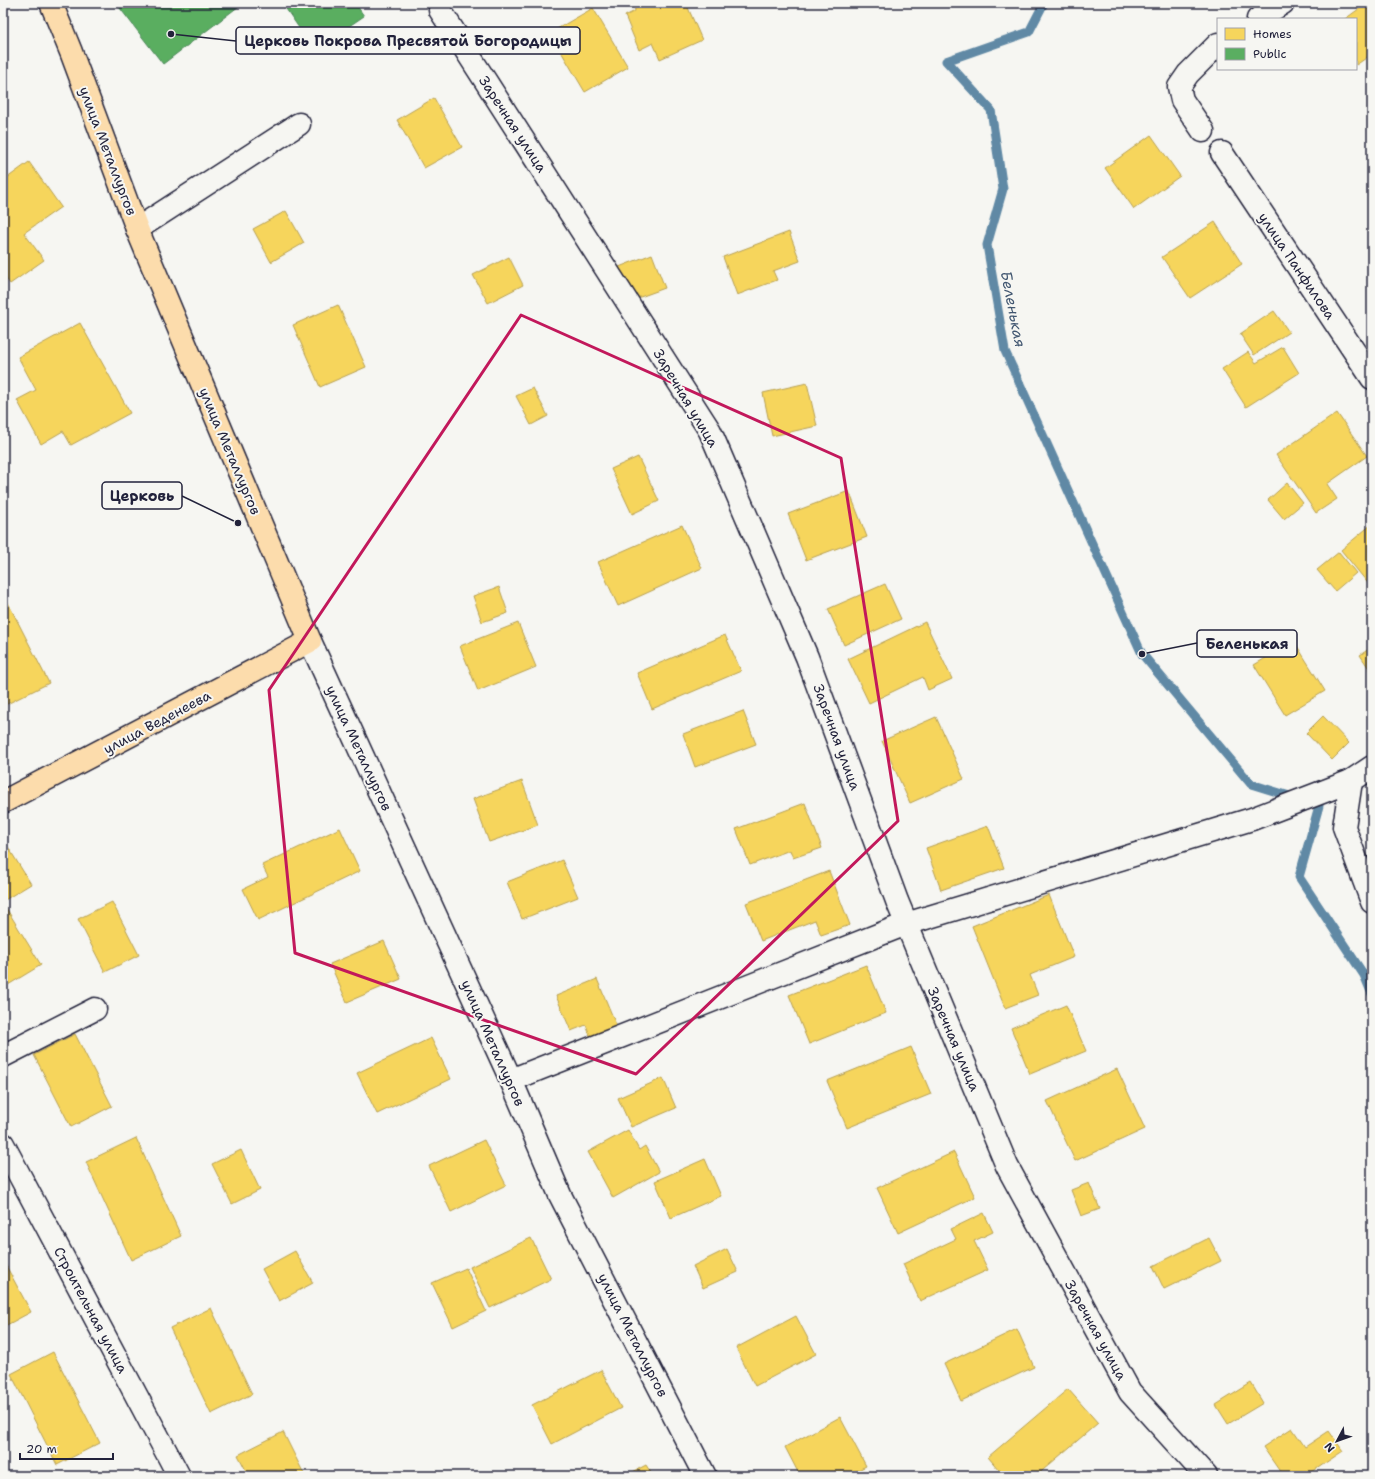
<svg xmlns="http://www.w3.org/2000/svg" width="1375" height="1479" font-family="'Shantell Sans',sans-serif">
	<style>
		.homes { fill: #f6d55c; stroke: #b69f52 }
		.public { fill: #5aae61; stroke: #498456 }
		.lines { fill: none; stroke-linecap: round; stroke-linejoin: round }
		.stream { stroke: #6089a5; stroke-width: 9 }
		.minor-casing { stroke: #22223b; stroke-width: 25 }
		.major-casing { stroke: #22223b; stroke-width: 25 }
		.minor { stroke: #f6f6f2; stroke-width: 22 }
		.major { stroke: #fcdcac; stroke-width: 22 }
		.marked { fill: none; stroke: #c2185b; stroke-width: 3; stroke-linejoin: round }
		.labels { text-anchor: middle; stroke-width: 4; stroke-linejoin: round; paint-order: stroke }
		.street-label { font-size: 14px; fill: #22223b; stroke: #f6f6f2 }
		.water-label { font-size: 15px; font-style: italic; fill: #415670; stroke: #f6f6f2 }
		.leader { fill: none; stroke: #22223b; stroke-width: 1.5 }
		.callout-dot { fill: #22223b; stroke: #f6f6f2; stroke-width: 1.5 }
		.callout { fill: #f6f6f2; stroke: #22223b; stroke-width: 1.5 }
		.callout-label { font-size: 15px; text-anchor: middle; font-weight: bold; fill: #22223b }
	</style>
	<rect width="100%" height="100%" fill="#f6f6f2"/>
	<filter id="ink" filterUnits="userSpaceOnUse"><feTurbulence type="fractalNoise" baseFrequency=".025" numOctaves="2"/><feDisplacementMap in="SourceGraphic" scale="8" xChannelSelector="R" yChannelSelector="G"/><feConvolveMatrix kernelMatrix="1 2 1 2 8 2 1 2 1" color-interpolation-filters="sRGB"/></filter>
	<g filter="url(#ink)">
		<g class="homes">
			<path d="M634,3H686L702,40L660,59L653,43L639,50L625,16L635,11Z"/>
			<path d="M1367,3H1372V54L1356,65V19H1345Z"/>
			<path d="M593,8L628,67L585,92L550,33Z"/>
			<path d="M434,98L462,147L424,168L397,120Z"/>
			<path d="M1151,135L1180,176L1134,209L1105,168Z"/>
			<path d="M29,162L61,207L24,233L44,260L10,284L3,274V181Z"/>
			<path d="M286,211L304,243L271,262L253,229Z"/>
			<path d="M1215,222L1242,264L1190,298L1162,257Z"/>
			<path d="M789,232L800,261L773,271L777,280L737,295L723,257Z"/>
			<path d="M652,254L665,288L632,300L619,267Z"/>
			<path d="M509,257L523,285L488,303L473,275Z"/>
			<path d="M338,305L366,367L320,387L293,325Z"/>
			<path d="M1274,311L1289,332L1254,355L1240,334Z"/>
			<path d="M80,323L130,413L71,445L63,431L41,444L17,400L36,390L18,357Z"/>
			<path d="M1283,347L1299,373L1246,407L1222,369L1248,352L1256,363Z"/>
			<path d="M807,383L817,426L772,436L763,393Z"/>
			<path d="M533,388L548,416L531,425L516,396Z"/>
			<path d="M1337,413L1367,456L1327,484L1337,499L1316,513L1276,455Z"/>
			<path d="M638,457L659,501L632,514L611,469Z"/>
			<path d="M1287,483L1303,503L1284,519L1268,500Z"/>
			<path d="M849,491L867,537L806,560L788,514Z"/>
			<path d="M1372,524V586L1371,587L1341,550Z"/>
			<path d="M682,525L702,568L618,606L598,562Z"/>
			<path d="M1339,552L1356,573L1335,591L1317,570Z"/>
			<path d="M885,584L901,619L844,645L828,609Z"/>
			<path d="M499,587L508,613L482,622L473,596Z"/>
			<path d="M3,593L49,683L3,706Z"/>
			<path d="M925,622L952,679L928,690L923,677L869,703L848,659Z"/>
			<path d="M518,623L536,667L478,691L460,646Z"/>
			<path d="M725,635L741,671L652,709L637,673Z"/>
			<path d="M1294,641L1325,691L1285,715L1254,665Z"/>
			<path d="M1372,647V673L1360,655Z"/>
			<path d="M743,711L756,744L695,767L683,734Z"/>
			<path d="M1323,716L1349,743L1332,760L1306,733Z"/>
			<path d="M936,717L964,779L910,803L882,741Z"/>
			<path d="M522,781L538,825L489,842L473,799Z"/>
			<path d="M805,803L822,848L793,858L790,850L750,865L736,829Z"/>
			<path d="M988,826L1004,868L941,890L926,848Z"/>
			<path d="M340,828L360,871L258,920L243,889L268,877L262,865Z"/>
			<path d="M8,847L31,884L3,901V850Z"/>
			<path d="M562,860L578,897L522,919L507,882Z"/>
			<path d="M829,871L850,925L821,935L815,920L761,941L746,903Z"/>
			<path d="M1049,895L1074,957L1030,975L1038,995L1005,1008L972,926Z"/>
			<path d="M112,902L139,955L105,972L78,919Z"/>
			<path d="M3,903L41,965L3,988Z"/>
			<path d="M384,941L401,979L347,1002L330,964Z"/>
			<path d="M866,965L886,1013L809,1044L789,995Z"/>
			<path d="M597,979L617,1027L591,1038L586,1025L571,1031L556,996Z"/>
			<path d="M1066,1005L1086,1051L1030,1074L1011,1028Z"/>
			<path d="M75,1034L112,1106L71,1127L34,1055Z"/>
			<path d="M431,1038L451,1079L377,1114L357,1073Z"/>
			<path d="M911,1047L931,1094L847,1128L827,1081Z"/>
			<path d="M1117,1069L1145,1129L1075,1161L1047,1101Z"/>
			<path d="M663,1078L676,1108L631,1127L618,1098Z"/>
			<path d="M628,1130L639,1150L645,1146L659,1172L613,1198L588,1152Z"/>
			<path d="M136,1138L181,1236L131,1260L86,1162Z"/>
			<path d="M484,1140L506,1185L451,1212L429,1166Z"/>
			<path d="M241,1150L260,1190L232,1204L212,1164Z"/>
			<path d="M954,1152L975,1197L898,1233L877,1188Z"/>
			<path d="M705,1159L721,1196L671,1218L655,1181Z"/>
			<path d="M1089,1183L1100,1209L1081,1216L1071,1190Z"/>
			<path d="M984,1213L993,1232L974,1241L988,1270L920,1301L903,1264L956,1239L951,1229Z"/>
			<path d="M531,1238L551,1279L490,1308L470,1267Z"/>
			<path d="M1209,1238L1221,1261L1164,1289L1153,1266Z"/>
			<path d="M727,1249L738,1272L703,1288L693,1266Z"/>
			<path d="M295,1251L313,1283L279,1301L262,1269Z"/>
			<path d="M3,1260L31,1312L3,1327Z"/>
			<path d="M466,1268L486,1311L453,1327L432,1283Z"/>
			<path d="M211,1308L252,1394L211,1414L170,1328Z"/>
			<path d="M796,1316L816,1354L755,1386L736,1348Z"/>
			<path d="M1017,1329L1034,1367L961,1401L944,1364Z"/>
			<path d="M53,1352L100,1443L57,1465L11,1374Z"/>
			<path d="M601,1370L621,1408L552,1444L532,1405Z"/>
			<path d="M1251,1383L1263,1403L1228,1424L1216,1405Z"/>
			<path d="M1068,1389L1098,1423L1036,1476H1004L988,1457Z"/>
			<path d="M840,1417L866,1466L847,1476H800L785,1447Z"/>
			<path d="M1292,1428L1305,1447L1329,1431L1343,1451L1306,1476H1283L1263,1447Z"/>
			<path d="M283,1432L305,1476H249L238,1455Z"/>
			<path d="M646,1465L653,1476H625Z"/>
		</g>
		<g class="public">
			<path d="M116,3H243L163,64Z"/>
			<path d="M282,3H355L364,16L314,50Z"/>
		</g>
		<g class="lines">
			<g class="stream">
				<path d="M1044,3L1029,32L946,61L991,110L1003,189L987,245L1005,351L1142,654L1251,784L1296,798"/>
				<path d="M1308,802L1319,806L1299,877L1364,975L1372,994"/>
			</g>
			<defs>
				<g id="minor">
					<path d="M440,10L710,431L807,657L897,901L1007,1166L1130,1392L1206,1476"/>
					<path d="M1258,19L1283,3"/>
					<path d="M1203,131L1182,100L1179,87L1188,74L1218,44"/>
					<path d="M1222,153L1372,378"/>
					<path d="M137,229L299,124"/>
					<path d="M310,641L511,1080L560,1195L705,1476"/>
					<path d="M1372,767L1351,781L1344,827L1372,902"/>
					<path d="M3,1056L95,1009"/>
					<path d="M511,1080L906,924L1252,819L1351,781"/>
					<path d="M3,1144L179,1476"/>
				</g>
				<path id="major" d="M3,802L310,641L137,229L71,52L51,3"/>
			</defs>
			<use href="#minor" class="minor-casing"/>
			<use href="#major" class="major-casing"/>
			<use href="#minor" class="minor"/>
			<use href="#major" class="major"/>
		</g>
	</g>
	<path class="marked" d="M521,315L841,458L898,821L636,1074L295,953L269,690Z"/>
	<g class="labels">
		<g class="street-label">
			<text transform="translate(513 124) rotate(57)" y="5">Заречная улица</text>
			<text transform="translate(108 151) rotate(69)" y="5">улица Металлургов</text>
			<text transform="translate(1297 266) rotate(56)" y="5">улица Панфилова</text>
			<text transform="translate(686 398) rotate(59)" y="5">Заречная улица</text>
			<text transform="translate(230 451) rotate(67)" y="5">улица Металлургов</text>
			<text transform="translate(157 722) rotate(-28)" y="5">улица Веденеева</text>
			<text transform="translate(837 737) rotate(70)" y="5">Заречная улица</text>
			<text transform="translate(359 748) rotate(65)" y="5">улица Металлургов</text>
			<text transform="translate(954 1039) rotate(67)" y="5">Заречная улица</text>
			<text transform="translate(493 1043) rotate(66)" y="5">улица Металлургов</text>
			<text transform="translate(91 1310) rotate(62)" y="5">Строительная улица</text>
			<text transform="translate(1096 1330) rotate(61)" y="5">Заречная улица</text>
			<text transform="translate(633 1335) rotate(63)" y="5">улица Металлургов</text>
		</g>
		<g class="water-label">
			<text transform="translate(1013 309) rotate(79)" y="5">Беленькая</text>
		</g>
	</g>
	<path class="leader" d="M171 34L236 41M238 523L182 496M1142 654L1197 643"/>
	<g class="callout-dot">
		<circle cx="171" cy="34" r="4"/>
		<circle cx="238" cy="523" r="4"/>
		<circle cx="1142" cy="654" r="4"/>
	</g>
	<g class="callout">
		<rect x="236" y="27" width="344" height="27" rx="4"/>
		<rect x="102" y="482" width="80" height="27" rx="4"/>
		<rect x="1197" y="630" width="100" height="27" rx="4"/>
	</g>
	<g class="callout-label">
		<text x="408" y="46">Церковь Покрова Пресвятой Богородицы</text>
		<text x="142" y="501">Церковь</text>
		<text x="1247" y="649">Беленькая</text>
	</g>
	<rect width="1375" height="1479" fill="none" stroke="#f6f6f2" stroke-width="16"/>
	<rect x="8" y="8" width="1359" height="1463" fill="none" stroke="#22223b" stroke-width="1.5" filter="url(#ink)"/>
	<rect x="1217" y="18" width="140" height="52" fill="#f6f6f2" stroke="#a1a1a9"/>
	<rect x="1225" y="28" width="20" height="12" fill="#f6d55c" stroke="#a1a1a9"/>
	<text x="1253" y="38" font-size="12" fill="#22223b">Homes</text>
	<rect x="1225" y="48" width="20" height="12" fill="#5aae61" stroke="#a1a1a9"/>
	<text x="1253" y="58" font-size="12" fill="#22223b">Public</text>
	<g transform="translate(1337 1441) rotate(229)" stroke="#f6f6f2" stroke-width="3" paint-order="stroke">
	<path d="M0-3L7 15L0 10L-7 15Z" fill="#22223b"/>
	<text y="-6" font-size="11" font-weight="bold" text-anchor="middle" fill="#22223b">N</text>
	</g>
	<path d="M20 1453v6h93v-6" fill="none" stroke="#22223b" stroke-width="2"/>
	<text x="26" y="1453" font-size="12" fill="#22223b" stroke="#f6f6f2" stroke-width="3" paint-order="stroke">20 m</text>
</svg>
